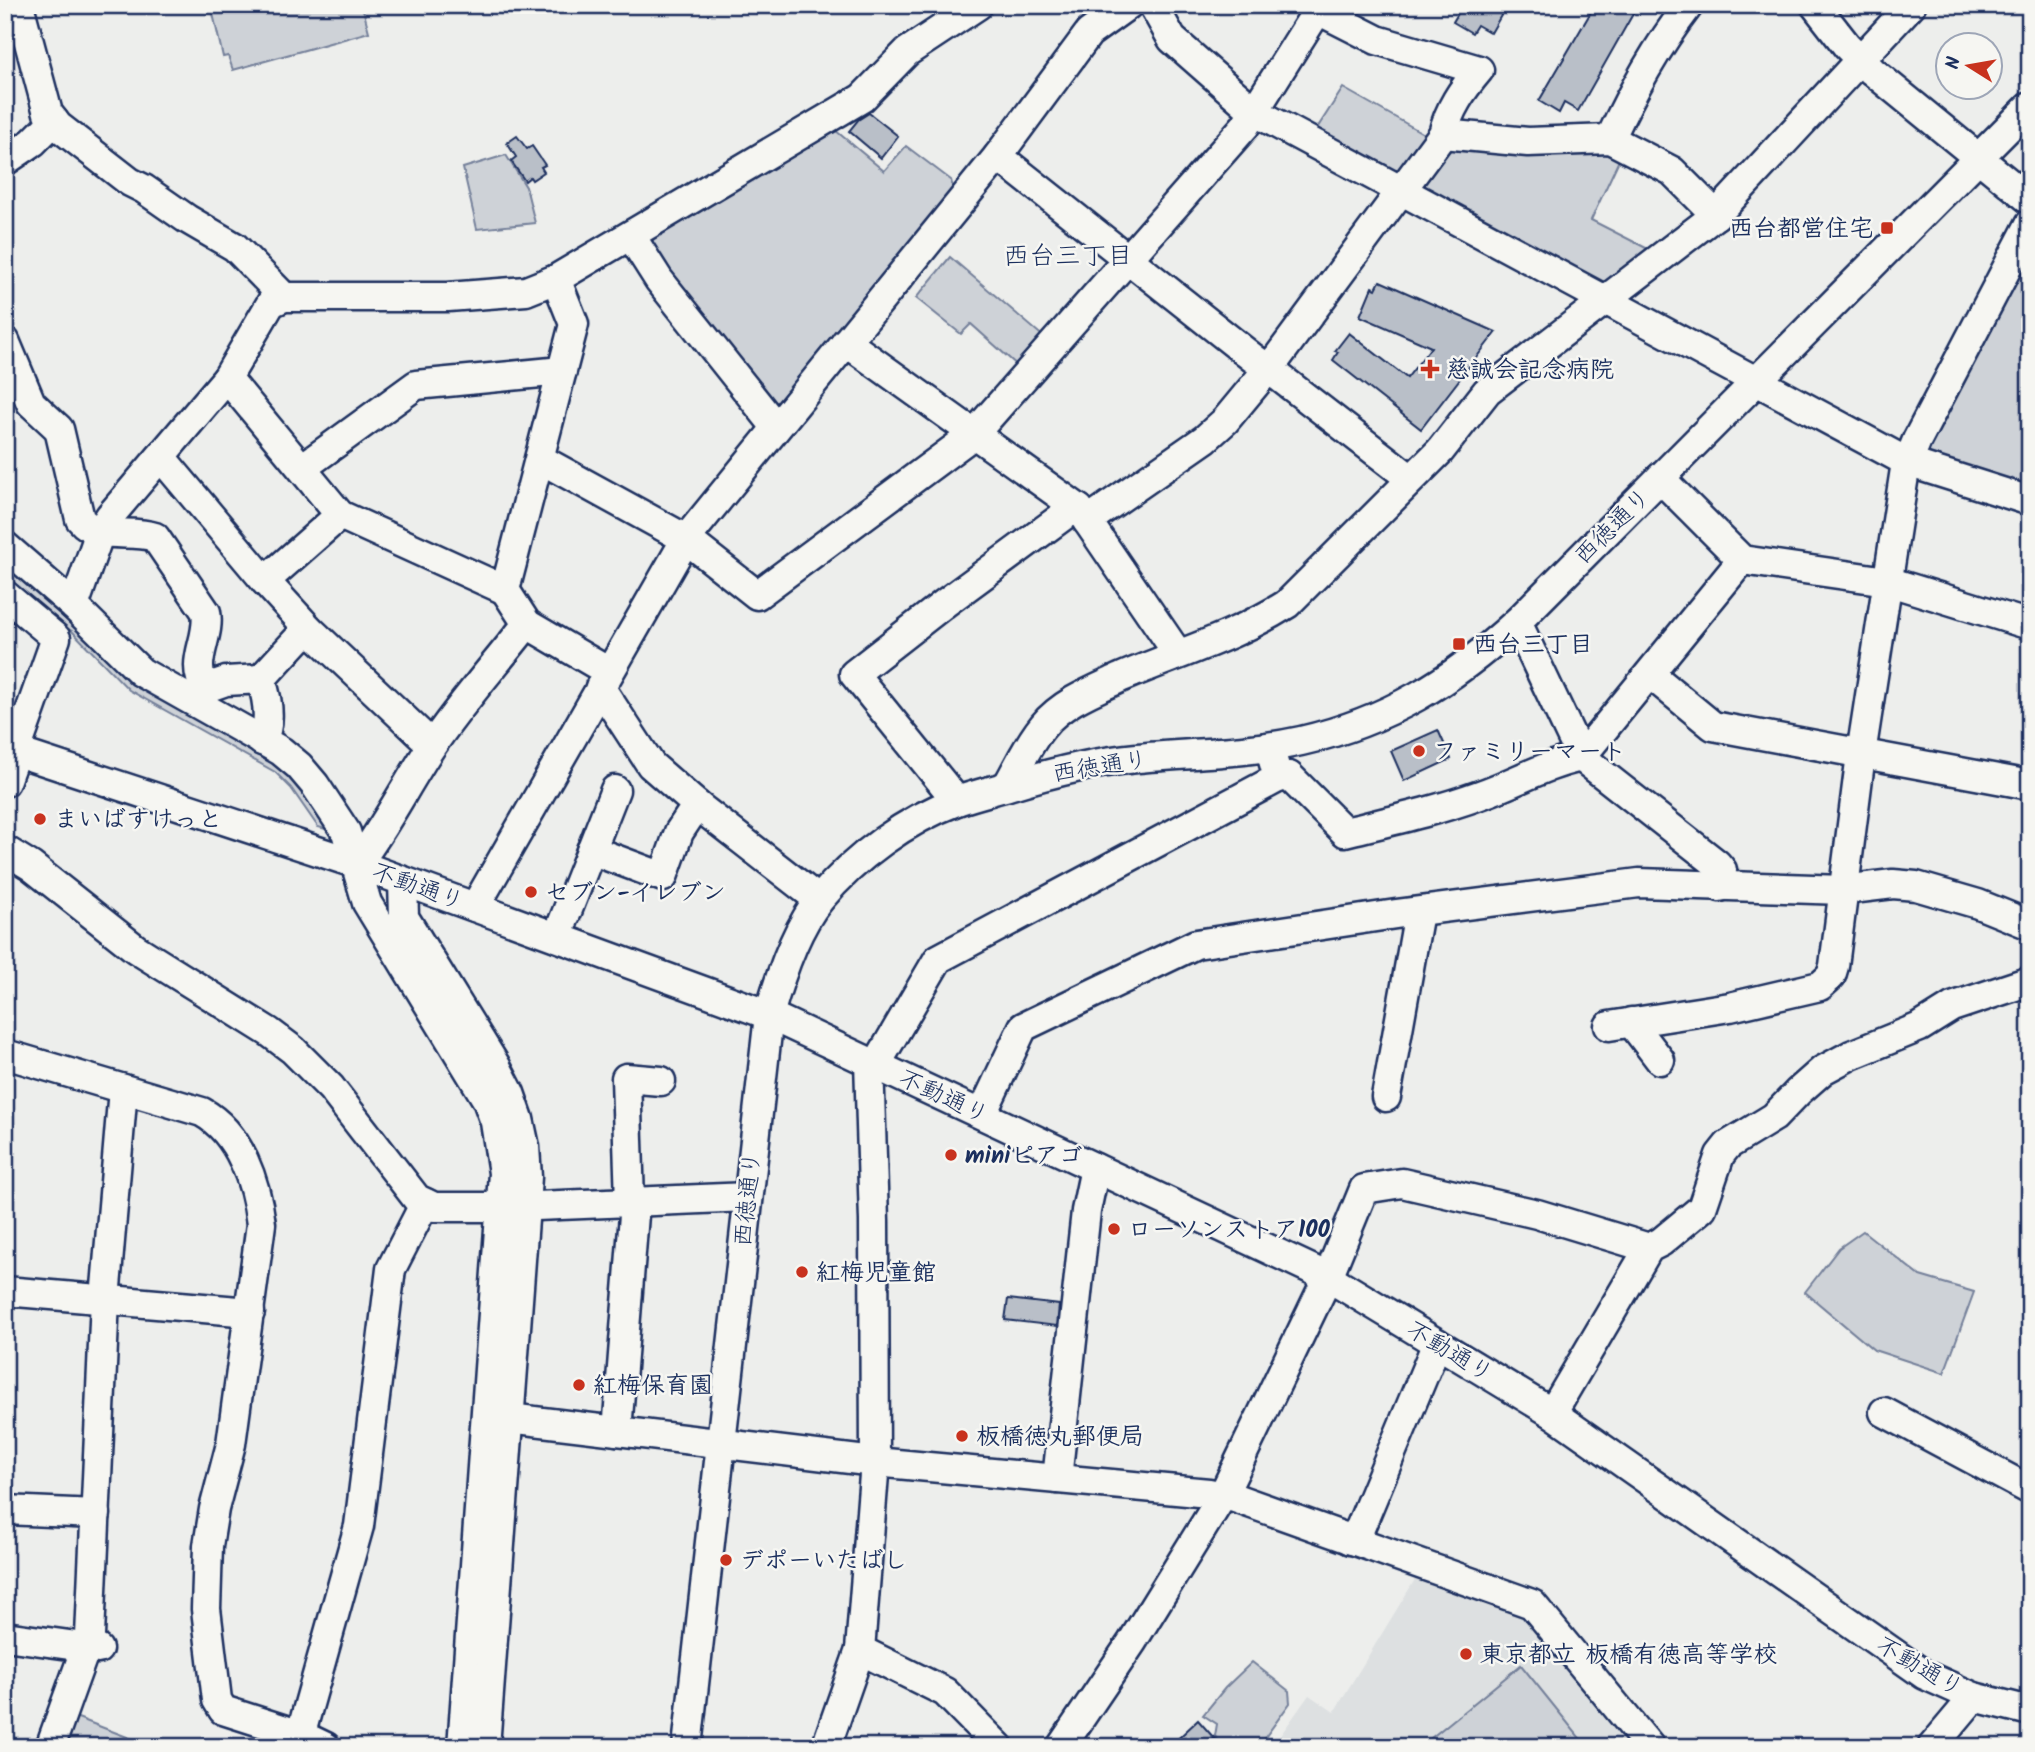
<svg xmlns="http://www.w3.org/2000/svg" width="2035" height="1752" font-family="Kalam,'Klee One',sans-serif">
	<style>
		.built { fill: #dde0e1 }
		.green { fill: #ced2d7; stroke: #74809a; stroke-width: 2 }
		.building { fill: #b9bfc8; stroke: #1b2f5e; stroke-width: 2 }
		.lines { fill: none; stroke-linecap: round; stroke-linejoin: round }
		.minor-casing { stroke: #1b2f5e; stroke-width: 33 }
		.minor { stroke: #f6f6f2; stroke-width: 28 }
		.poi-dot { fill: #c8321e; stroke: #f6f6f2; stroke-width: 2.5 }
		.labels { text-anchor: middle; stroke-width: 5; stroke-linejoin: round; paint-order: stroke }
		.poi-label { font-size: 24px; font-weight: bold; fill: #1b2f5e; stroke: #f6f6f2; text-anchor: start }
		.street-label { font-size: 24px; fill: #1b2f5e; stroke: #f6f6f2 }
		.neighbourhood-label { font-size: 26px; fill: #1b2f5e; stroke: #f6f6f2 }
	</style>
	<rect width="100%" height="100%" fill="#edeeec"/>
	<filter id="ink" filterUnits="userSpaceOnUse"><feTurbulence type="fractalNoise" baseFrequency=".0143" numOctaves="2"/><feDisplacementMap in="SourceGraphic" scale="14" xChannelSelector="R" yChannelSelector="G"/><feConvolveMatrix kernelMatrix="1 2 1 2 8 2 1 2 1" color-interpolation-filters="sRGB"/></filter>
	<g filter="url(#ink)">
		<path class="built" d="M1419,1573L1530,1613L1640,1747H1272L1309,1695L1334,1712Z"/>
		<g class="green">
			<path d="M211,5H362L369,32L233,70L228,56L223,57Z"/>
			<path d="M1343,88L1428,136L1402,172L1391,175L1314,133Z"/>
			<path d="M835,130L884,171L906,146L951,180L953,188L777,403H768L651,250L654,234Z"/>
			<path d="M1451,148L1608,151L1620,158L1591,220L1650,250L1610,280L1597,283L1425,191L1423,184Z"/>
			<path d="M506,155L526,187L535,223L477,229L463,168Z"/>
			<path d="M2030,242V490L1931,457L1927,448Z"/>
			<path d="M950,257L1045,338L1019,367L971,324L961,334L916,298Z"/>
			<path d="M5,554L69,609L275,752L340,833L318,827L291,788L275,772L129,690L72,631L52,620L5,589Z"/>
			<path d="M1863,1231L1920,1276L1974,1292L1944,1373L1874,1350L1805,1292L1839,1248Z"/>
			<path d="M1252,1662L1289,1691L1290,1703L1258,1747H1223L1215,1736L1217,1724L1203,1715L1225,1688Z"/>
			<path d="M1521,1665L1587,1747H1420Z"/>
			<path d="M70,1715L153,1747H58Z"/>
		</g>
		<g class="building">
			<path d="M1463,5H1507L1491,33L1477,25L1472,33L1453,22Z"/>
			<path d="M1595,5H1638L1578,111L1564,103L1559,113L1539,101Z"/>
			<path d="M869,113L898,136L881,158L849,131L858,120Z"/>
			<path d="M517,136L527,149L532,146L545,165L541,167L544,172L532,180L530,177L525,181L511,161L516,157L507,143Z"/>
			<path d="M1380,281L1496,332L1421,429L1333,360L1338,352L1335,351L1349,333L1407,378L1431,347L1360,316L1372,287L1376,289Z"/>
			<path d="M1438,730L1451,759L1404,781L1391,751Z"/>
			<path d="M1008,1299L1059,1305L1057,1326L1005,1320Z"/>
			<path d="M1198,1720L1222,1747H1169Z"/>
		</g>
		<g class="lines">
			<defs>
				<g id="minor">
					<path d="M19,5L48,113L58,126L130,182L144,189L187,219L235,247L284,297"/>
					<path d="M1153,5L1172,39L1255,112L1907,462L2030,501"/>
					<path d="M1815,5L1847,46L1872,71L2030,200"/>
					<path d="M1443,134L1528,142L1610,139L1672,171L1716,215"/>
					<path d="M1610,139C1633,90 1656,48 1689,5"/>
					<path d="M998,156L1253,358L1278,376L1411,479"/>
					<path d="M5,161L33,142L54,121"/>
					<path d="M631,236L659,280L776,427"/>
					<path d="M556,279L574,324L505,590L527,624L609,672"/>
					<path d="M5,341L31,403L59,429L80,519C99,542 130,528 155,537L206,612C211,639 188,662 206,688L226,681L261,679C267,697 272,722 262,741"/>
					<path d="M846,342L1079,509L1178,654"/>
					<path d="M227,378L340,515L505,590"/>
					<path d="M161,457L265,581L308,628L432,745"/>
					<path d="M540,459L686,539L757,595L974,434L1245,126L1321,5"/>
					<path d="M302,468L416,385L562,371"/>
					<path d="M1660,478L1742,560L1887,581L2030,625"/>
					<path d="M1087,521L1205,439L1225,421L1278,357L1443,134C1449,109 1462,90 1479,70L1377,40L1318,10"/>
					<path d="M5,546L74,606L141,672L281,751L299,766L315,785L346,832L367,903L487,1100L495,1122L503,1173L462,1747"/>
					<path d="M265,581L340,515"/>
					<path d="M5,595L56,638L5,782"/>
					<path d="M74,606L100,532L110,516L227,378L271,303L284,297H448L526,291L556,279L862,98L907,52L978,5"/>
					<path d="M1517,622L1581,757L1717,864L1722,870L1720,887"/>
					<path d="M1650,674L1713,726L2030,785"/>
					<path d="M261,679L308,628"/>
					<path d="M600,687L651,765L697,805L819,900"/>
					<path d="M5,748L357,864L769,1015L1328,1277L1552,1413L1925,1675L1974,1697L2030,1711"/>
					<path d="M1278,778L1289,776L1345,832C1390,821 1436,811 1480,795C1515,783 1544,765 1581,757L1742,560"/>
					<path d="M1007,786C1018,767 1028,744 1043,726C1061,703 1094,690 1120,678C1176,654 1235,637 1287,604L1440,451L1487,391L1716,215L1911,5"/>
					<path d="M957,801L854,674L945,603L1066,514L1079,509"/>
					<path d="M5,850L31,866L136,949L269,1032L293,1050L331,1088L417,1199L434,1207H513L748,1197"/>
					<path d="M591,850L663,877L679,832L697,805"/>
					<path d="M357,864C385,827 406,785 431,747C460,704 495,665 527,624"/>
					<path d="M403,881L404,917L496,1066L510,1093L519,1119L525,1147L527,1177L525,1206L485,1747"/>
					<path d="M475,907L686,539L998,156L1089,33L1128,5"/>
					<path d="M557,937L615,790"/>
					<path d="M1631,1022L1660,1060"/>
					<path d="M1609,1026L1730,1007L1820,986L1831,976L1834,966L1861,754L1905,469L1917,440L2030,224"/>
					<path d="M5,1054L202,1112C240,1133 256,1183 261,1224L231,1444L214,1509L208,1546L206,1609L217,1700L223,1710L301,1735L326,1747"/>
					<path d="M876,1065L938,959L1278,778L1273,760"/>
					<path d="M1386,1097L1419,912"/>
					<path d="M982,1114L1023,1027L1196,944L1396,914L1639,883L1843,890L1893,884L1916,886L1978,904L2030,925"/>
					<path d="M630,1202L626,1078L661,1081"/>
					<path d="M5,1291L250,1312"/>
					<path d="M1884,1412L2030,1490"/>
					<path d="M1552,1413L1649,1248L1661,1242L1702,1208L1720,1155L1728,1145L1774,1117L1798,1092L1823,1070L1851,1055L1920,1027L1952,1007L2030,981"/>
					<path d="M509,1418L875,1462L1209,1493L1235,1498L1532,1604L1650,1747"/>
					<path d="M617,1431L635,1202"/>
					<path d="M1057,1479L1086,1211L1095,1168"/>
					<path d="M5,1510L96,1514"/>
					<path d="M1351,1540L1360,1528L1437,1343"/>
					<path d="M5,1636L98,1649"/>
					<path d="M860,1650L945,1692L999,1747"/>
					<path d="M50,1747L90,1636L105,1299L123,1089"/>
					<path d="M297,1747L359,1526L391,1269L425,1203"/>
					<path d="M687,1747L769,1015C779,979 796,928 820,899C855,857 906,820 957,801C974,795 991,791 1008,786C1050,773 1093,762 1137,758C1192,753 1247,753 1301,741C1388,721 1451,682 1517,622L2030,106"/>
					<path d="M826,1747L860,1650L875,1462L874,1221L869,1061"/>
					<path d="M1061,1747L1132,1642L1223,1495L1328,1277L1364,1189L1402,1183L1537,1214L1649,1248"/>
					<path d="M1932,1747L1974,1697"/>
				</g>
			</defs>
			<use href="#minor" class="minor-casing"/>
			<use href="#minor" class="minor"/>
		</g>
	</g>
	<g class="poi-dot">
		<rect x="1880" y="221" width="14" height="14" rx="3.5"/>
		<path d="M1426.5 358.5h7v7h7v7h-7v7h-7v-7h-7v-7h7z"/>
		<rect x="1452" y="637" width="14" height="14" rx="3.5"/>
		<circle cx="1419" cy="751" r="7"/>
		<circle cx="40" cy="819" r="7"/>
		<circle cx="531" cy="892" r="7"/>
		<circle cx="951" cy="1155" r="7"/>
		<circle cx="1114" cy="1229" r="7"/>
		<circle cx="802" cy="1272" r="7"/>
		<circle cx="579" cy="1385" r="7"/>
		<circle cx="962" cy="1436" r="7"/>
		<circle cx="726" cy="1560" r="7"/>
		<circle cx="1466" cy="1654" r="7"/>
	</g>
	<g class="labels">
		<g class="poi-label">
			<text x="1873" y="236" text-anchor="end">西台都営住宅</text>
			<text x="1446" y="377">慈誠会記念病院</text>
			<text x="1473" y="652">西台三丁目</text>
			<text x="1433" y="759">ファミリーマート</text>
			<text x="54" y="827">まいばすけっと</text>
			<text x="545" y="900">セブン-イレブン</text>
			<text x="965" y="1163">miniピアゴ</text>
			<text x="1128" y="1237">ローソンストア100</text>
			<text x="816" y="1280">紅梅児童館</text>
			<text x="593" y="1393">紅梅保育園</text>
			<text x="976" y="1444">板橋徳丸郵便局</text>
			<text x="740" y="1568">デポーいたばし</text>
			<text x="1480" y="1662">東京都立 板橋有徳高等学校</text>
		</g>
		<g class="street-label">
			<text transform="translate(1612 526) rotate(-45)" y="8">西徳通り</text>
			<text transform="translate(1100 766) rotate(-9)" y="8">西徳通り</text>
			<text transform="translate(418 886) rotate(20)" y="8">不動通り</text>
			<text transform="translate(944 1096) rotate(25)" y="8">不動通り</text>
			<text transform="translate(747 1199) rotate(-84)" y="8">西徳通り</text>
			<text transform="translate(1450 1351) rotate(31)" y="8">不動通り</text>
			<text transform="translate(1920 1666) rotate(30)" y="8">不動通り</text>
		</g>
		<g class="neighbourhood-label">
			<text x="1068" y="264">西台三丁目</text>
		</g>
	</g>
	<rect width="2035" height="1752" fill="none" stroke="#f6f6f2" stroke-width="28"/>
	<rect x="14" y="14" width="2007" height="1724" fill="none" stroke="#1b2f5e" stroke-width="2.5" filter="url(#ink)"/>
	<g transform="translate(1969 66) rotate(281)"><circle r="33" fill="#f6f6f2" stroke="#9ea6b7" stroke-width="2"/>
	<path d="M0-5L12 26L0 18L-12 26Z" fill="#c8321e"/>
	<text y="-10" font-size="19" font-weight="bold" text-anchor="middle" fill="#1b2f5e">N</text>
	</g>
</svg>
